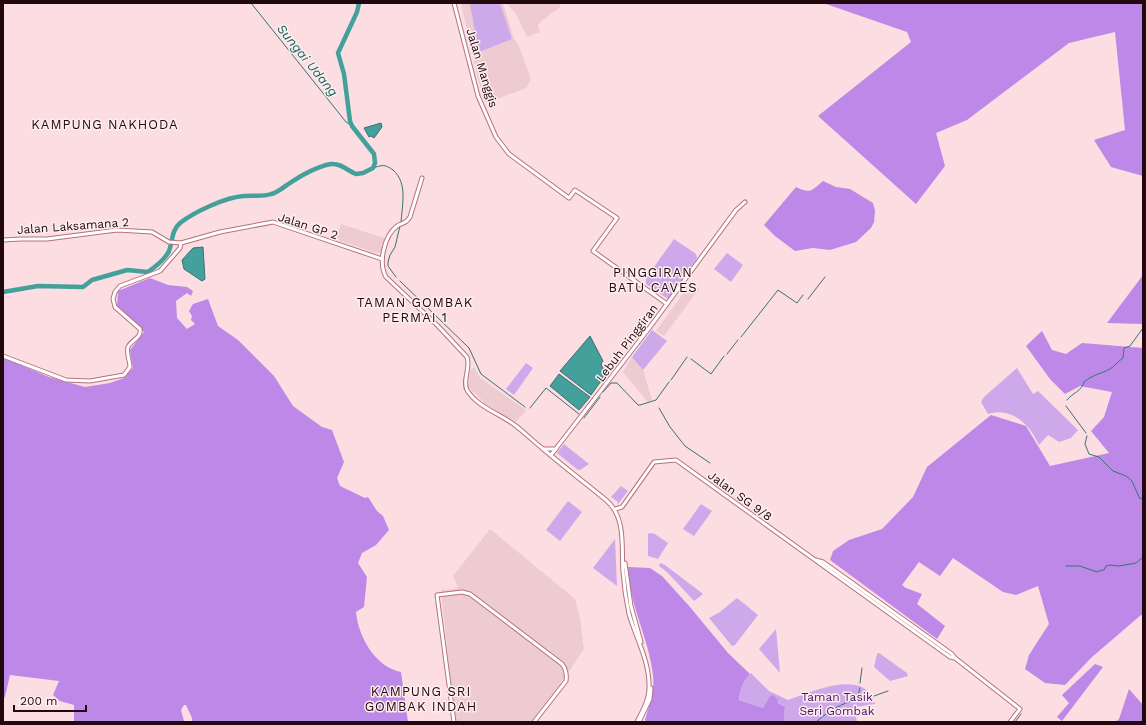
<svg xmlns="http://www.w3.org/2000/svg" width="1146" height="725" font-family="'Work Sans',sans-serif">
	<style>
		.built { fill: #edcbd0 }
		.green { fill: #cda9ec }
		.forest { fill: #be88e9 }
		.water { fill: #43a09a; stroke: #397270 }
		.lines { fill: none; stroke-linecap: round; stroke-linejoin: round }
		.stream { stroke: #397270; stroke-width: 1 }
		.river { stroke: #43a09a; stroke-width: 4.5 }
		.secondary-casing { stroke: #b5717d; stroke-width: 5 }
		.secondary { stroke: #fff; stroke-width: 3 }
		.labels { text-anchor: middle; stroke-width: 3; stroke-linejoin: round; paint-order: stroke }
		.street-label { font-size: 12px; fill: #21080e; stroke: #feeef0 }
		.park-label { font-size: 12px; fill: #481269; stroke: #feeef0 }
		.water-label { font-size: 13px; font-style: italic; fill: #16625d; stroke: #feeef0 }
		.neighbourhood-label { font-size: 13px; letter-spacing: 1px; fill: #21080e; stroke: #feeef0 }
	</style>
	<rect width="100%" height="100%" fill="#fcdde1"/>
	<g class="built">
		<path d="M461,3H503L514,39L518,44L531,79L526,88L486,103L477,76Z"/>
		<path d="M506,3H561L559,8L541,21L538,26L540,32L527,37L516,14Z"/>
		<path d="M341,224L387,239L382,253H376L340,241L337,236Z"/>
		<path d="M691,283L699,289L664,336L656,331Z"/>
		<path d="M632,357L643,370L652,400L648,402L623,372Z"/>
		<path d="M474,367L480,378L526,410L516,422L486,404L468,387L470,370Z"/>
		<path d="M490,529L575,599L580,618L584,649L563,680L531,722H455L441,590L454,589L458,587L453,576Z"/>
	</g>
	<g class="green">
		<path d="M476,3H500L512,39L479,52L470,5Z"/>
		<path d="M674,239L696,254L697,258L668,299L646,284V278Z"/>
		<path d="M727,253L743,265L731,282L714,269Z"/>
		<path d="M652,330L667,341L643,370L632,357Z"/>
		<path d="M526,363L533,368L514,395L506,389Z"/>
		<path d="M1017,368L1033,394L1038,391L1078,430L1071,438L1059,442L1048,435L1039,445C1030,425 1012,406 988,414L981,402L984,397Z"/>
		<path d="M564,444L589,464L580,470H578L557,453Z"/>
		<path d="M621,486L628,491L618,504L617,501L611,497Z"/>
		<path d="M568,501L582,512L560,541L546,530Z"/>
		<path d="M701,504L712,511L694,536L683,529Z"/>
		<path d="M650,533L655,534L668,543L658,559L648,556V534Z"/>
		<path d="M615,539L617,586L593,568Z"/>
		<path d="M660,563L665,565L703,594L694,601L668,573L659,566Z"/>
		<path d="M737,598L758,615L735,645L732,646L709,618L720,612Z"/>
		<path d="M776,629L780,673L759,649Z"/>
		<path d="M879,653L907,673L908,676L890,681L874,667L877,654Z"/>
		<path d="M751,673L769,691L788,700C812,692 865,667 875,704L854,707L857,722H785L784,717L785,707L769,697L763,708L739,700C740,689 742,681 751,673Z"/>
	</g>
	<g class="forest">
		<path d="M823,3H1143V176L1111,167L1094,140L1125,130L1115,32L1069,43L967,120L936,133L945,166L916,204L818,116L911,42L907,32Z"/>
		<path d="M823,181L836,187L850,189L873,203L875,211L874,222L871,228L856,242L830,250L813,248L795,251L775,236L764,225L796,187C811,194 811,191 823,181Z"/>
		<path d="M1143,275V324L1107,323Z"/>
		<path d="M150,278L168,285L187,287L193,291L191,296L187,293L176,301L177,318L187,329L195,324L191,320L192,316L189,311L193,304L208,299L218,326L238,340L274,376L293,406L322,427L332,430L344,462L337,478L340,486L365,498L368,497L377,511L383,516L389,530L376,545L362,553L358,563L367,577L364,607L356,612C358,636 375,667 401,672L408,722H192V718L186,705H184L181,710L184,721L183,722H74V705L60,701L53,695L59,681L10,675L5,697L3,699V359H6L49,377L85,387L110,383L124,378L133,368L130,350L144,332L117,306L118,291Z"/>
		<path d="M1042,331L1052,350L1066,354L1082,343L1143,348V616L1141,615L1092,657L1065,685L1045,683L1025,669L1029,655L1049,624L1038,586L1016,595L1003,592L953,558L940,576L919,562L902,585L906,588L922,594L917,604L945,626L937,639L830,560L833,551L849,540L882,529L913,497L927,467L991,415L1026,426L1050,466L1109,453L1091,431L1104,417L1112,392L1080,386L1065,394L1050,379L1026,346Z"/>
		<path d="M628,567L650,568L662,576L690,607L728,653L750,674C742,682 740,690 739,700L763,708L769,697L773,695L777,699L778,703L785,707L784,717L785,722H647L645,720C649,706 655,691 653,675C649,638 629,605 628,567Z"/>
		<path d="M1095,664L1103,667L1100,671L1062,721L1057,717L1069,703L1062,695Z"/>
		<path d="M1129,689L1143,705V722H1115L1119,719Z"/>
	</g>
	<g class="water">
		<path d="M381,123L382,127L374,138L371,136L369,137L364,128Z"/>
		<path d="M203,247L205,279L202,281L184,269L182,260L193,248Z"/>
		<path d="M590,336L603,361L601,364L606,374L591,395L560,371Z"/>
		<path d="M559,374L590,397L579,410L550,386Z"/>
	</g>
	<g class="lines">
		<g class="stream">
			<path d="M251,3L346,122L352,126"/>
			<path d="M373,168C382,165 385,164 393,170C408,183 402,205 401,223"/>
			<path d="M396,277L388,266V262L390,255L395,247L400,226"/>
			<path d="M400,281L469,348L481,374L525,407"/>
			<path d="M808,299L825,277"/>
			<path d="M741,337L778,290L797,303L803,295"/>
			<path d="M727,354L738,340"/>
			<path d="M691,359L711,374L724,356"/>
			<path d="M671,380L687,357"/>
			<path d="M603,392L611,383H617L638,405H640L656,400L669,382"/>
			<path d="M1067,400C1072,393 1082,391 1084,382C1094,374 1101,374 1110,369C1115,366 1117,362 1123,358L1124,348L1130,346L1143,328"/>
			<path d="M1066,406L1086,433"/>
			<path d="M530,408L546,388L579,414"/>
			<path d="M659,408L670,427L685,446L710,463"/>
			<path d="M584,418L600,397"/>
			<path d="M1087,436L1085,444L1089,454L1099,457L1113,471L1126,476L1132,481L1140,499L1143,497"/>
			<path d="M1066,566H1080L1097,572L1102,570H1104L1106,566L1109,565L1119,566L1136,563L1143,557"/>
			<path d="M860,683L862,668"/>
			<path d="M874,696L888,691"/>
			<path d="M856,698L858,696L860,688"/>
			<path d="M816,722C832,708 848,700 868,697"/>
			<path d="M1015,722L1021,714"/>
		</g>
		<path class="river" d="M3,292L38,286L83,287L92,280L127,270L148,272C155,267 165,260 169,251C173,241 171,231 180,223C194,212 226,197 244,196C253,195 263,197 271,194C277,193 282,188 287,185C300,176 315,167 331,164C341,163 348,171 356,174L363,173L373,168L375,163L374,154L352,126L350,121L344,74L338,53L357,12L359,3"/>
		<defs>
			<g id="secondary">
				<path d="M454,3L478,96L496,137L509,154L569,198L575,190L617,218L593,251L667,304"/>
				<path d="M422,178L410,217C406,224 403,222 397,226C384,236 378,263 386,277L438,326L467,357C471,368 462,381 467,390C477,407 501,414 516,426C525,433 533,441 542,448C563,466 585,483 606,500C627,518 621,548 623,572C624,586 626,600 629,614C636,638 650,662 649,688C649,700 642,712 637,722"/>
				<path d="M3,240L21,239H47L117,230L152,232L169,242L181,243L220,232L273,222L382,259"/>
				<path d="M3,356L66,380L90,381L124,375L130,367C130,361 126,353 128,347C131,340 142,338 140,329L115,307L113,299L115,292L120,286L160,271L180,248L181,243"/>
				<path d="M544,449H556"/>
				<path d="M551,455L650,327L736,210L745,202"/>
				<path d="M615,509L622,507L654,462L676,460L950,657L955,658"/>
				<path d="M816,560L823,562L952,654L955,658L1020,709L1010,722"/>
				<path d="M625,563L631,606L641,642"/>
				<path d="M454,722L437,595L462,592L470,594L562,664C566,669 567,674 566,681L534,722"/>
				<path d="M639,722L650,699L651,688"/>
			</g>
		</defs>
		<use href="#secondary" class="secondary-casing"/>
		<use href="#secondary" class="secondary"/>
	</g>
	<g class="labels">
		<g class="street-label">
			<text transform="translate(482 68) rotate(73)" y="4">Jalan Manggis</text>
			<text transform="translate(73 226) rotate(-4)" y="4">Jalan Laksamana 2</text>
			<text transform="translate(308 226) rotate(18)" y="4">Jalan GP 2</text>
			<text transform="translate(627 343) rotate(-53)" y="4">Lebuh Pinggiran</text>
			<text transform="translate(740 496) rotate(36)" y="4">Jalan SG 9/8</text>
		</g>
		<g class="park-label">
			<text x="837" y="701">Taman Tasik<tspan x="837" dy="14">Seri Gombak</tspan></text>
		</g>
		<g class="water-label">
			<text transform="translate(308 60) rotate(51)" y="5">Sungai Udang</text>
		</g>
		<g class="neighbourhood-label">
			<text x="105" y="129">KAMPUNG NAKHODA</text>
			<text x="653" y="277">PINGGIRAN<tspan x="653" dy="15">BATU CAVES</tspan></text>
			<text x="415" y="307">TAMAN GOMBAK<tspan x="415" dy="15">PERMAI 1</tspan></text>
			<text x="421" y="696">KAMPUNG SRI<tspan x="421" dy="15">GOMBAK INDAH</tspan></text>
		</g>
	</g>
	<rect width="1146" height="725" fill="none" stroke="#21080e" stroke-width="8"/>
	<path d="M14 705v6h72v-6" fill="none" stroke="#21080e" stroke-width="2"/>
	<text x="20" y="705" font-size="12" fill="#21080e" stroke="#feeef0" stroke-width="3" paint-order="stroke">200 m</text>
</svg>
